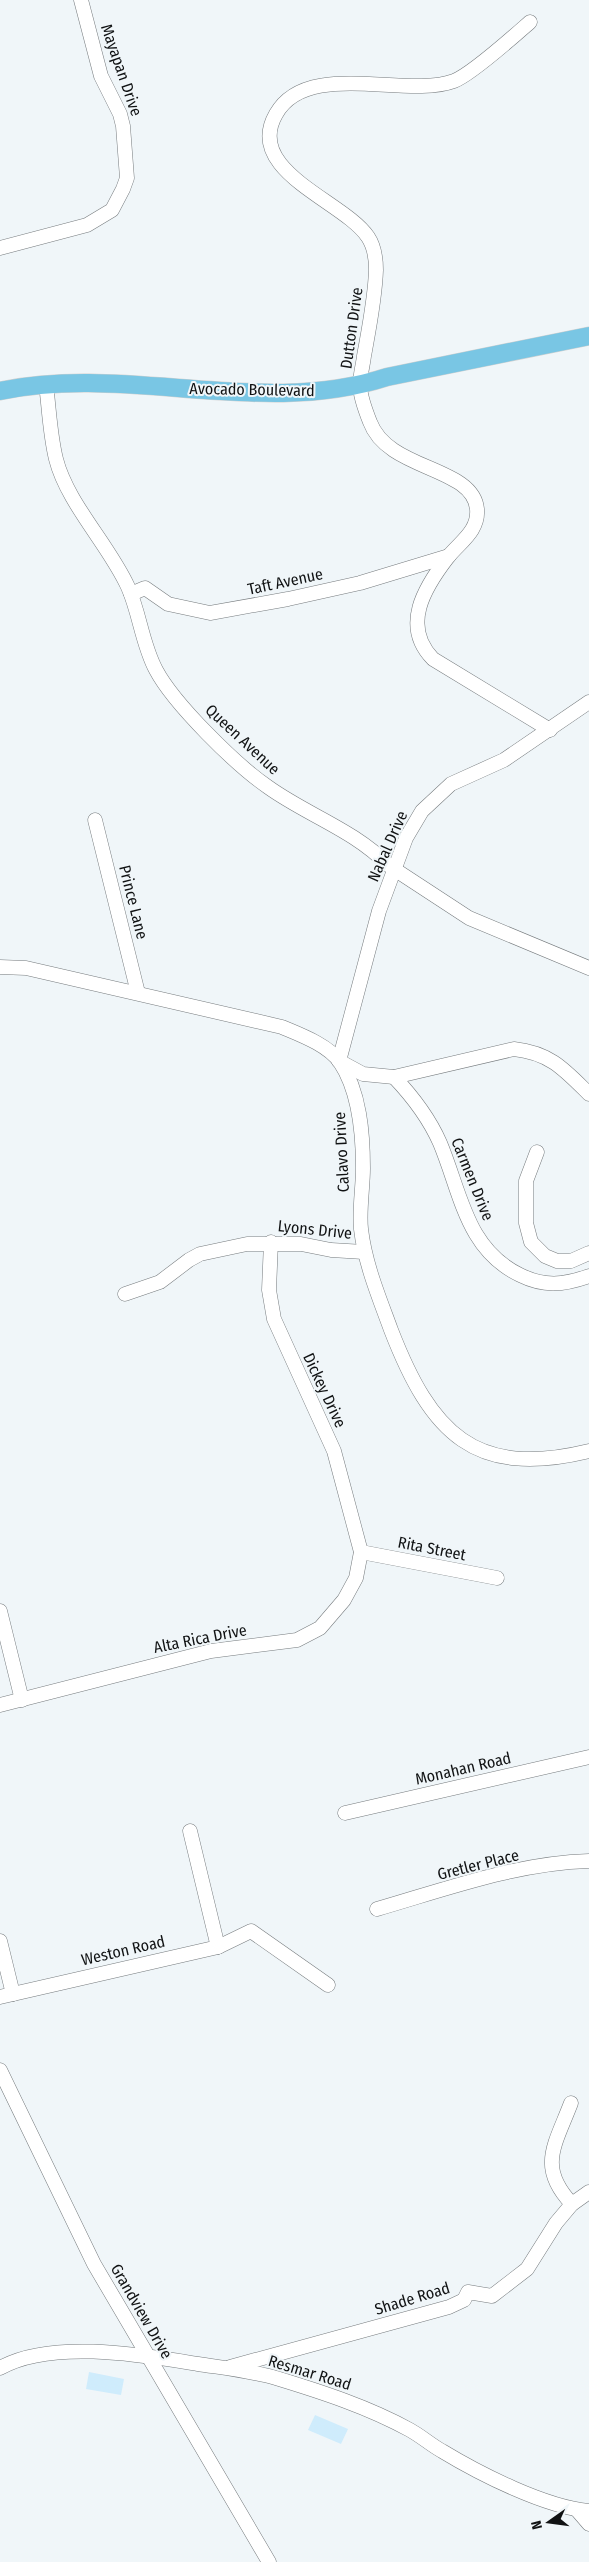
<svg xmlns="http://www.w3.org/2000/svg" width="589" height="2562" font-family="'Fira Sans Condensed',sans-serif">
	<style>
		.green { fill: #cfecfc }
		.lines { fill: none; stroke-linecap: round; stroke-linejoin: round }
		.minor-casing { stroke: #767b7e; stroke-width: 15 }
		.major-casing { stroke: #cfd0d0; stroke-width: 19 }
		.minor { stroke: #fff; stroke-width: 14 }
		.major { stroke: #79c6e4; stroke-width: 18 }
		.labels { text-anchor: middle; stroke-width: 4; stroke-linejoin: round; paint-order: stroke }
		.street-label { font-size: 16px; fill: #101213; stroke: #f0f6f9 }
	</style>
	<rect width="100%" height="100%" fill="#f0f6f9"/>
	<g class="green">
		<path d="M89,2372L124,2379L121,2395L86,2389Z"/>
		<path d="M315,2415L348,2429L341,2444L308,2430Z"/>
	</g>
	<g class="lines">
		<defs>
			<g id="minor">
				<path d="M530,22C514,36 472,74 454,81C405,99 307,59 276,114C243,171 344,201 368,237C374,246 376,260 376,270C375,299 369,328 364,356C363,365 360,375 360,385C360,395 366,412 370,422C388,471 473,466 477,509C479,531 460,542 448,557C424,588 401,626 433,659L550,730"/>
				<path d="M0,248L87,225L112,210L123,189L127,178L123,126L120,114L101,76L81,0"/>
				<path d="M46,384C49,408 50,435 56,459C67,503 109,545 128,587C140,614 142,644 156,670C174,704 236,765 268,787C307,815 354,830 388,865L469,918L589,968"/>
				<path d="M131,594L145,588L168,604L210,613L288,599L360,583L449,556"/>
				<path d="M589,702L504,760L451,784L422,811L406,838L379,911L339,1061L363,1074L394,1077L514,1049C550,1053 564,1069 589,1094"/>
				<path d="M95,820L138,993"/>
				<path d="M0,967L26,968L282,1027C301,1035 328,1045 340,1062C360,1092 363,1134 363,1168C363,1188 359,1209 361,1229C365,1264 379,1297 391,1330C431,1433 474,1479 589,1451"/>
				<path d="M394,1077C413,1097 429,1118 440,1143C461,1193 466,1249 520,1275C544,1287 564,1285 589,1276"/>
				<path d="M537,1152L526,1181V1223L531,1242L545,1256L557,1261H571L589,1253"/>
				<path d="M125,1294L160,1282L189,1260L200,1254L247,1244H301L331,1250L364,1252"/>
				<path d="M361,1552L497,1578"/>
				<path d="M0,1611L22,1700"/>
				<path d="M0,1705L211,1651L297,1640L320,1628L344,1600L356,1578L361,1552L334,1451L274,1319L269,1290L271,1242"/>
				<path d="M345,1813L589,1757"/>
				<path d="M190,1831L218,1947"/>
				<path d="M377,1909C446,1889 517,1863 589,1861"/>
				<path d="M0,1941L13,1994"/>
				<path d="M0,1997L218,1947L251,1931L328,1985"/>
				<path d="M0,2070L94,2264L269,2562"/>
				<path d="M571,2103C555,2145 537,2167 572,2204"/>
				<path d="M230,2367L449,2307L464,2300L468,2292L492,2296L527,2269L556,2223L572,2204L589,2192"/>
				<path d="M0,2368C51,2339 142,2355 198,2364C224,2368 251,2371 276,2378C322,2392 368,2407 410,2430C421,2436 431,2445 442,2451C480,2474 545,2507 589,2511"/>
				<path d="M577,2510L589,2524"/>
			</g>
			<path id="major" d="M0,391C127,364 261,418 387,377L589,336"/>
		</defs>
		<use href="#minor" class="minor-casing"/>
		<use href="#major" class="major-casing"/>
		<use href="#minor" class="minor"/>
		<use href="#major" class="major"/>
	</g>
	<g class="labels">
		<g class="street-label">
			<text transform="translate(122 70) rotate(71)" y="6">Mayapan Drive</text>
			<text transform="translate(351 328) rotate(-82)" y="6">Dutton Drive</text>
			<text transform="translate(252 389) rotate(1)" y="6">Avocado Boulevard</text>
			<text transform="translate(285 581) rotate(-12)" y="6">Taft Avenue</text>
			<text transform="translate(243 739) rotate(43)" y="6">Queen Avenue</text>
			<text transform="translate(387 846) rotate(-66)" y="6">Nabal Drive</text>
			<text transform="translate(134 902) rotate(76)" y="6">Prince Lane</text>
			<text transform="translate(341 1152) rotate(-93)" y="6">Calavo Drive</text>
			<text transform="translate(473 1179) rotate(68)" y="6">Carmen Drive</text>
			<text transform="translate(315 1229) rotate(6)" y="6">Lyons Drive</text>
			<text transform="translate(325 1390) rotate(65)" y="6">Dickey Drive</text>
			<text transform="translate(432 1548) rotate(11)" y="6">Rita Street</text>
			<text transform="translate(200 1638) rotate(-11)" y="6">Alta Rica Drive</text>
			<text transform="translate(463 1768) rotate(-13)" y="6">Monahan Road</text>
			<text transform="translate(478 1864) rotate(-14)" y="6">Gretler Place</text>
			<text transform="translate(123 1950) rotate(-13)" y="6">Weston Road</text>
			<text transform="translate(412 2298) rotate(-17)" y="6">Shade Road</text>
			<text transform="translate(142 2311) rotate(60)" y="6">Grandview Drive</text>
			<text transform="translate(310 2372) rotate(17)" y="6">Resmar Road</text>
		</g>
	</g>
	<g transform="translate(549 2522) rotate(256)" stroke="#f0f6f9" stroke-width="4" paint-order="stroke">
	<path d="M0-4L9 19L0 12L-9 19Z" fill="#101213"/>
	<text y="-8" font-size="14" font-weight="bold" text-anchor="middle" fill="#101213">N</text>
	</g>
</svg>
